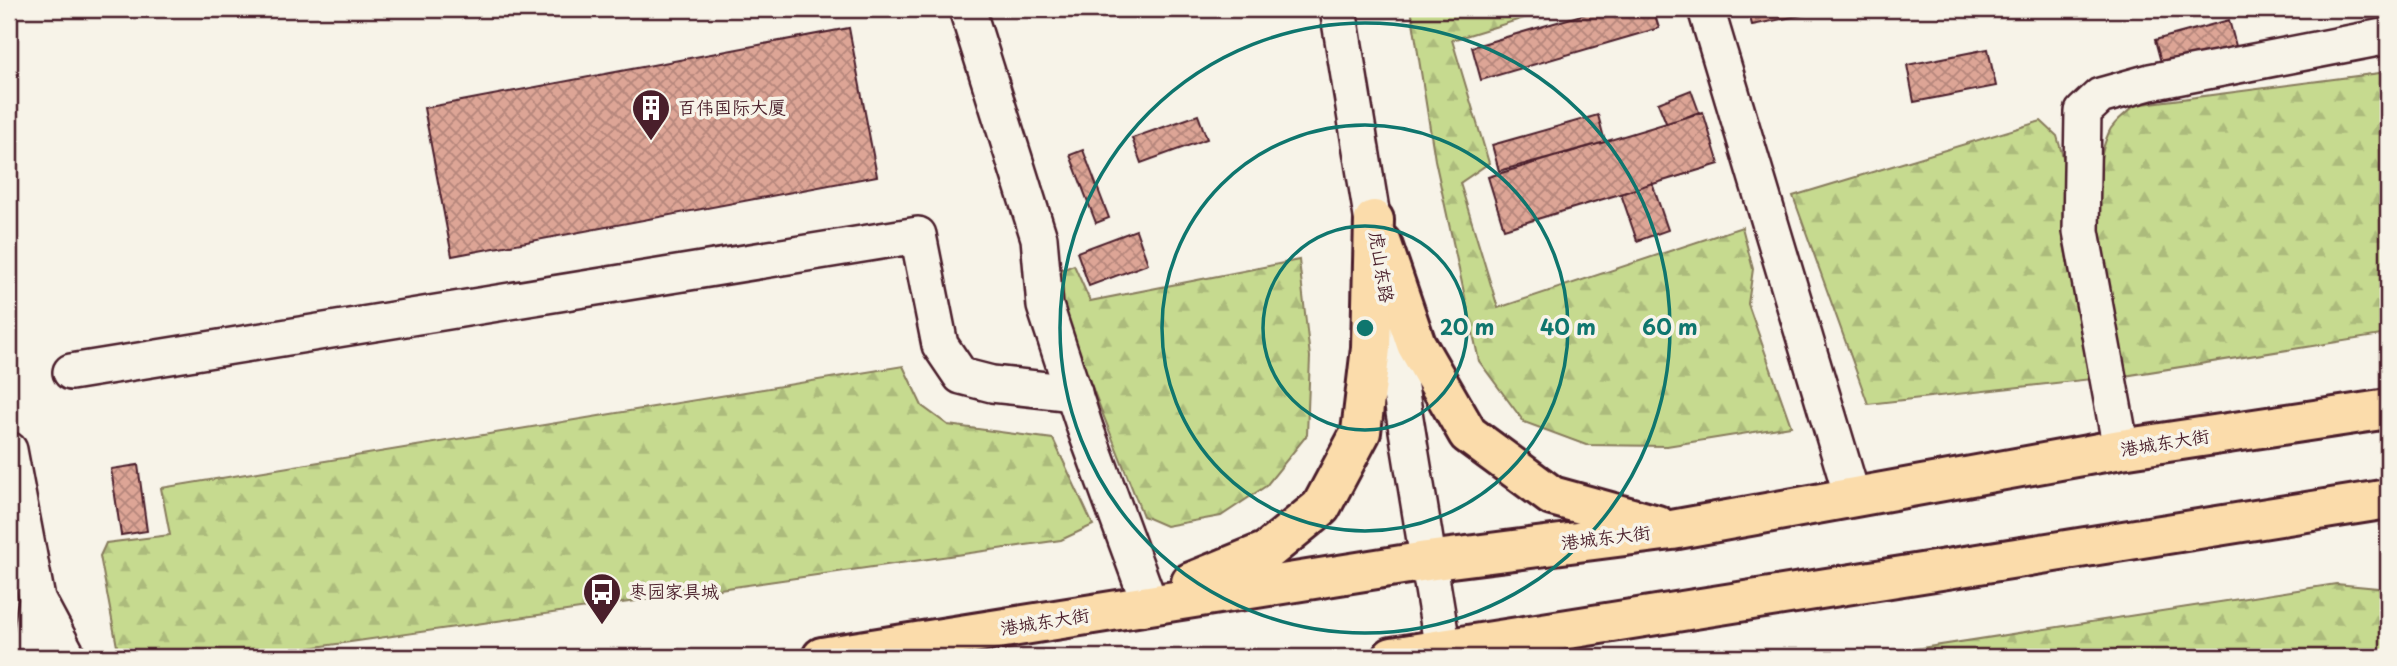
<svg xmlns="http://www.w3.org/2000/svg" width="2397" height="666" font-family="'Playpen Sans','LXGW WenKai TC',sans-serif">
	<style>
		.forest { fill: url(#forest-firs); stroke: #887c5d; stroke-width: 2 }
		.building { fill: url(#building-cross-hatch); stroke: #4a1f2b; stroke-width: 2 }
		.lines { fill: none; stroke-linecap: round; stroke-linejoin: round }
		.minor-casing { stroke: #4a1f2b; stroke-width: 40 }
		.major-casing { stroke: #4a1f2b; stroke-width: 44 }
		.minor { stroke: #f7f3e8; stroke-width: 35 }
		.major { stroke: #fbdcab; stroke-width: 38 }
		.ring { fill: none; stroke: #0f766e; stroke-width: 3.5 }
		.labels { text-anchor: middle; stroke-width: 7; stroke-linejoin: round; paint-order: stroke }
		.poi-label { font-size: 18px; fill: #4a1f2b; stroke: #f7f3e8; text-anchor: start }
		.street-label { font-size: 18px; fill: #4a1f2b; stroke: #f7f3e8 }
		.centre { fill: #0f766e; stroke: #f7f3e8; stroke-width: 3.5 }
		.ring-label { font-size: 21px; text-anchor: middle; font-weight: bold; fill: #0f766e; stroke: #f7f3e8; stroke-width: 7; stroke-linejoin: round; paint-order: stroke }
	</style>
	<defs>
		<pattern id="forest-firs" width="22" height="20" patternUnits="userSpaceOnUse" patternTransform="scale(1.75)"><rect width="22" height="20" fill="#c6da8f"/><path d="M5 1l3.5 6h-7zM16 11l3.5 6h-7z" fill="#acbb7c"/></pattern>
		<pattern id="building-cross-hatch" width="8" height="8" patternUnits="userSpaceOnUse" patternTransform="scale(1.75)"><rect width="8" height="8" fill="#dda596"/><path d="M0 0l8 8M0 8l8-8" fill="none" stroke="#b5867b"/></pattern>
	</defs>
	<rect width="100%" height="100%" fill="#f7f3e8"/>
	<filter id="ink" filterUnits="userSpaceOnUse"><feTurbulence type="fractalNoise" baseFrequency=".0143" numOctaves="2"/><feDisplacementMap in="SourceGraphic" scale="14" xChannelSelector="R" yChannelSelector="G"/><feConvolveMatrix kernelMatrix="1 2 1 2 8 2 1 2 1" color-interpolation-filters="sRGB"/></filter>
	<g filter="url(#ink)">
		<g class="forest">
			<path d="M1411,9H1554L1452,40L1489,163L1460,183L1498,308L1742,227L1753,269L1748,304L1791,426L1667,446L1586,445L1524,422L1479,361L1435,160Z"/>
			<path d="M2388,72V334L2124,376C2113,307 2080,197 2109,132C2113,122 2127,113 2135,105Z"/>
			<path d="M2041,121L2057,136L2065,164L2063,240L2092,379L1868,404L1793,196Z"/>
			<path d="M1299,260L1310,357L1307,435L1266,486L1221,516L1166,526L1143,516L1048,275L1074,265L1090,301Z"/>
			<path d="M903,366L922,406L948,425L1053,439L1093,525L1061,540L246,657H119L100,556L106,543L170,535L161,488Z"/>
			<path d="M2336,584L2388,589V657H1863Z"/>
		</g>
		<g class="building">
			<path d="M1602,9H1653L1659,28L1481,80L1472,47Z"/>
			<path d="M1748,9H1832L1752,25Z"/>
			<path d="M2229,20L2236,46L2162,66L2155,40Z"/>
			<path d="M849,28L877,176L452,256L424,108Z"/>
			<path d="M1988,49L1996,86L1914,102L1907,65Z"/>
			<path d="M1691,90L1699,112L1667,125L1658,103Z"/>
			<path d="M1703,112L1719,164L1504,229L1488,177Z"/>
			<path d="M1198,115L1207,139L1141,163L1132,138Z"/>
			<path d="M1598,115L1605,142L1499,171L1492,145Z"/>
			<path d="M1083,150L1109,218L1096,223L1070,155Z"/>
			<path d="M1652,183L1668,230L1637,241L1621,194Z"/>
			<path d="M1136,230L1148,264L1089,286L1077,252Z"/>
			<path d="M138,465L147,531L121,535L111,469Z"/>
		</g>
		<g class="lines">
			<defs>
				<g id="minor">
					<path d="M967,9L1039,238L1045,306L1085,428L1150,605"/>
					<path d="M1338,9L1443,650"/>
					<path d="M1706,9L1852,496"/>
					<path d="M71,372L918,235L940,345L961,376L992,384L1074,393"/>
					<path d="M2121,449L2081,231L2083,112L2100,96L2150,82L2388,36"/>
					<path d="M9,450L37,599L28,657"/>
					<path d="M37,599L68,657"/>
				</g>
				<g id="major">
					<path d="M1382,244L1416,344L1468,434L1552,496L1657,525"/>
					<path d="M1191,582L1267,551L1321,507L1361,432L1371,348L1374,220"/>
					<path d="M822,657L1427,561L1672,530L2121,449L2388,409"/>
					<path d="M1392,657L2388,499"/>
				</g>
			</defs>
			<use href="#minor" class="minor-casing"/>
			<use href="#major" class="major-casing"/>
			<use href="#minor" class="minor"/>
			<use href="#major" class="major"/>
		</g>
	</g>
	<g class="ring">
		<circle cx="1365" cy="328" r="102"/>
		<circle cx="1365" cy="328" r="203"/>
		<circle cx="1365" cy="328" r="305"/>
	</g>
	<defs>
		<symbol id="building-pin" viewBox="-11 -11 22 30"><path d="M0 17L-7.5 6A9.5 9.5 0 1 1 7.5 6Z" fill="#4a1f2b" stroke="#f7f3e8"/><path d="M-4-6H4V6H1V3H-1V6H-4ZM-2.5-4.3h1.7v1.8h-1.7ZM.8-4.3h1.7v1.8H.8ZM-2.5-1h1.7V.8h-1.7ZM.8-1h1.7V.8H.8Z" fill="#fff"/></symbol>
		<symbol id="bus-pin" viewBox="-11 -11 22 30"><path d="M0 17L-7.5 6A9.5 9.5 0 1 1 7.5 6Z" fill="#4a1f2b" stroke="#f7f3e8"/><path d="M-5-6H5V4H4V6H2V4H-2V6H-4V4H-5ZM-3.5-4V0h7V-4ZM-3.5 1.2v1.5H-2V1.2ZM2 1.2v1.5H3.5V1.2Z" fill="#fff"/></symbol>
	</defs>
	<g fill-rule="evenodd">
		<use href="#building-pin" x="629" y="86" width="44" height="60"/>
		<use href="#bus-pin" x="580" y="570" width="44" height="60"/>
	</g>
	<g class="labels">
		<g class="poi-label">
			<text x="678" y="114">百伟国际大厦</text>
			<text x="629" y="598">枣园家具城</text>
		</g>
		<g class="street-label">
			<text transform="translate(1381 267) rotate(81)" y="6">虎山东路</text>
			<text transform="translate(2165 443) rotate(-9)" y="6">港城东大街</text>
			<text transform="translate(1606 538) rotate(-7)" y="6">港城东大街</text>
			<text transform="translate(1045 622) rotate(-9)" y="6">港城东大街</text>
		</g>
	</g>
	<circle cx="1365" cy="328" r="10" class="centre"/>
	<g class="ring-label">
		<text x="1467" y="335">20 m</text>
		<text x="1568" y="335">40 m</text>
		<text x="1670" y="335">60 m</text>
	</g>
	<rect width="2397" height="666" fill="none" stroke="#f7f3e8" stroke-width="35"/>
	<rect x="18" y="18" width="2362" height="631" fill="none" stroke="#4a1f2b" stroke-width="2.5" filter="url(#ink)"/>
</svg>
